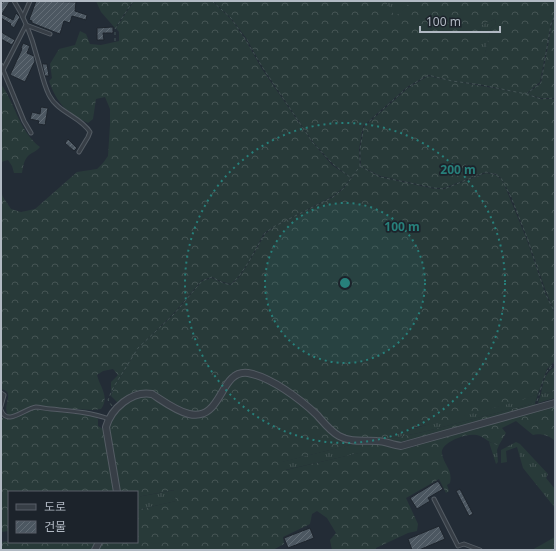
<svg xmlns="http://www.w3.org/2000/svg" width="556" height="551" font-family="'Noto Sans','Noto Sans KR',sans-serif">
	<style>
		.grass { fill: url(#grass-tufts) }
		.forest { fill: url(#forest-crowns); fill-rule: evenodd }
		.building { fill: url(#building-hatch); stroke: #1e252d }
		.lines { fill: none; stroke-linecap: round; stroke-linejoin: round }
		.service-casing { stroke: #545c64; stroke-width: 5 }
		.minor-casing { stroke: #545c64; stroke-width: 8 }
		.path { stroke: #455556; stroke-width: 1; stroke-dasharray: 3 3; stroke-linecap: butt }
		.service { stroke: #373e46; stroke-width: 3 }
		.minor { stroke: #373e46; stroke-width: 6 }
		.ring { fill: none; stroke: #27807b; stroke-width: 2; stroke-dasharray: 2 4 }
		.centre { fill: #27807b; stroke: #1c232b; stroke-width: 2 }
		.ring-label { font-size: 12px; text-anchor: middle; font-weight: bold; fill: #27807b; stroke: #1c232b; stroke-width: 3.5; stroke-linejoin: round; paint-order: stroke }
	</style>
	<defs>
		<pattern id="grass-tufts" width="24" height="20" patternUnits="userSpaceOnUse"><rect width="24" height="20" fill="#283a39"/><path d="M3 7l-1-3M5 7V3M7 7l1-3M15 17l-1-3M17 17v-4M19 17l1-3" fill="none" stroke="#455454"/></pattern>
		<pattern id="forest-crowns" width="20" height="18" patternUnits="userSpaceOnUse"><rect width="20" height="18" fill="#283a39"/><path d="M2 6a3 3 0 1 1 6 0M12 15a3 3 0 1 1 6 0" fill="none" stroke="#455454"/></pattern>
		<pattern id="building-hatch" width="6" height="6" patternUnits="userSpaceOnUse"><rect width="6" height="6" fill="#4c5761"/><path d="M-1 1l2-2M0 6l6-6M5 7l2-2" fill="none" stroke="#636d76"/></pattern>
	</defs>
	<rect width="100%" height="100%" fill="#232c36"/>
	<g class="grass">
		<path d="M389,1H411L396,19L387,4Z"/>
		<path d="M495,19L496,24L491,28L484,58L478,57L481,25Z"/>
		<path d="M555,391V398L538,403L541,394Z"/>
		<path d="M538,394L535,403L423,432L394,438L389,436C438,420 490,411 538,394Z"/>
		<path d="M489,442L499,445L497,450L498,462L496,464Z"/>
		<path d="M516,442L520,444L548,474L546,478L555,489V508L523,468L517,447L506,451L507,462L501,463V450Z"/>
		<path d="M354,444H363L364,452L285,470L281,462Z"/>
		<path d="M175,490L176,501L137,510V497Z"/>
		<path d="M555,537V550H532Z"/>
	</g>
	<g class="forest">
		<path d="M96,1H133L115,28L101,12Z"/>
		<path d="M134,1H212L231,19L245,39L262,69L313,143L332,165L351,178L343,188L333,196L275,226L264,233L248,263L239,276L231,284L223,282L212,277L202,280L173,314L138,348L111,393V382L118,375L113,369L103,371L97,375C100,387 110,397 101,409L93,410L40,407L9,416C0,407 17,392 1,389V191L3,197L11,209L21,212L35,209L77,172L97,169L103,163L108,156L110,124V109L105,97L96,99L93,119L88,123C66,113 57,103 49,81L52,78L50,64L59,49L75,45L80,31L86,34L90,44L101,45L119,41V32L116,28Z"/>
		<path d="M213,1H389L387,4L396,18L411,1H555V15L551,24L540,82L526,94L483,85L452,81L428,75L407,87L363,126L359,149L360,166L351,178L333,164L313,142L263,68L246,38L231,18ZM495,19L496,24L491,28L484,57H479L481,25Z"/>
		<path d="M555,17V98H541L527,94L541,83L552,24Z"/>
		<path d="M428,76L452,81L482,86L527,94L541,99H555V313L546,292L528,240L511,196L501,178L496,174L486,172L444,188H435L380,176L361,166L360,149L364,127L408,88Z"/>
		<path d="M1,84C16,105 19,131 40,147C37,151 33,152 29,155C24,159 23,167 22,173H14L12,166L8,160L1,162Z"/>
		<path d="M360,166L380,177L435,189H444L486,173L496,175L501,179L504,184L527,240L545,293L555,314V361L547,369L538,394L519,401L438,423L416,427L389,436L394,438L423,432L535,403L536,407L397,443L356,440L339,433L331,427L318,412L250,371C214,368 226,405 199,412C192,414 185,411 178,407C154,393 143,382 118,403L111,396L114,388L138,348L174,314L202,281L212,278L223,283L231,285L240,276L248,264L265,234L275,226L333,197L344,188Z"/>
		<path d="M555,367V391L541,394C543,383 544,373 555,367Z"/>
		<path d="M242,374C248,376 254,377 260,379C291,389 314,416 337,437L342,441L354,444L282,462L286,470L363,452V444H381L401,449L413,447L453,433L555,405V441C550,436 540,433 533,435L516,421L502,428L506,433L499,445C490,444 487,439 480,436C471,432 454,438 447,444C444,446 441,450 442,454C444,465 453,470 450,483L447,485L449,491L446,493L439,479L406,498L418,524L417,531L408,533L376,548V550H332L330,540L336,533L327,518L317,511L312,514L310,524L283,537L284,544L273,550H98L101,542H137V510L176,501L174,490L137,497V492H118L108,425L111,418L127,401L147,395L187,416L200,417L232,380Z"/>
		<path d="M33,409L94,416L98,419V426L103,429L106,435L116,492H9V531L1,532V417C12,423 23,414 33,409Z"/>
		<path d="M9,541V542H96L93,550H1V542Z"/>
	</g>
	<g class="building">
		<path d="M3,1H10L2,14L13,20L16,13L20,17L14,28L10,25L11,24L1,18V4Z"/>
		<path d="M36,1L76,2L75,11L87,15L86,20L72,16L70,23L64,21L60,34L52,31L32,23V21L29,20Z"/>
		<path d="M113,27V33H103L104,40H97V28Z"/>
		<path d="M1,32L15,40L12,45L1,39Z"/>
		<path d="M23,43L30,46L27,53L34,56L35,61L25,82L10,75L22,49L21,48Z"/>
		<path d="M42,64H47L49,76H45Z"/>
		<path d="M41,107L48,108L45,125L38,124L39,121L30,119L32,112L40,114Z"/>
		<path d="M68,139L77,148L74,151L65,143Z"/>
		<path d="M438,481L443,489L428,498L430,501L417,509L410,498Z"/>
		<path d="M460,489L473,514L469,516L456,491Z"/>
		<path d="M439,526L445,539L419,550H412L408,539Z"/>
		<path d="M310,528L314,538L288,548L284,538Z"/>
	</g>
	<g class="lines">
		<defs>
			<g id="service">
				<path d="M14,1C25,18 32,38 37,57C41,70 43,83 49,95C58,113 80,116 90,132L88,137L79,152"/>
				<path d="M23,17L30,1"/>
				<path d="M1,65L24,121L31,133"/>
				<path d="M3,70L26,25L50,34"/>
				<path d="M1,393L4,395L1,406"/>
				<path d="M1,410C7,427 25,408 36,407C40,407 46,409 51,409C70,411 90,412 109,419"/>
				<path d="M434,499L458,546L464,544L480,550"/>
			</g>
			<g id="minor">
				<path d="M117,492L106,427C111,409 132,390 152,394C163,401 176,411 189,414C223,422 219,369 248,373C271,377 300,399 317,415C324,423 330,431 339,436C352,443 363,440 377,441C385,441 392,445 401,446L555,403"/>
				<path d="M95,550L99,542"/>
			</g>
		</defs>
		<use href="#service" class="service-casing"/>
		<use href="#minor" class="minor-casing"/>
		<g class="path">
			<path d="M212,1L231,18L245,39L263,68L313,143L333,164L351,178"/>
			<path d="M115,41V29L133,1"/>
			<path d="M526,94L541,99L555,98"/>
			<path d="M360,166L380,177L435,188L444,189L486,172L496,175L501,178L511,197L528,240L545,293L555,313"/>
			<path d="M549,369L555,365"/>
			<path d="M537,401C542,388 543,371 555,362"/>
			<path d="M112,406L108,400L113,388L138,348L174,314L202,281L212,277L223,283L231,285L239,276L248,263L265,233L275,226L333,197L344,188L360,166V149L364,126L408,87L428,75L452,81L482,85L526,94L541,83L551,24L555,16"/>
		</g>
		<use href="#service" class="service"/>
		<use href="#minor" class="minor"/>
	</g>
	<circle cx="345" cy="283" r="80" fill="#27807b" fill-opacity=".12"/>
	<g class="ring">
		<circle cx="345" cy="283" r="80"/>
		<circle cx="345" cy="283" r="160"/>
	</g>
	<circle cx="345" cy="283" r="6" class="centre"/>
	<g class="ring-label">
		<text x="458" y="174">200 m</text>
		<text x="402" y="231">100 m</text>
	</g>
	<rect width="556" height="551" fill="none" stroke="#b1b9c3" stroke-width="4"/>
	<rect x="8" y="491" width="130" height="52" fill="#1c232b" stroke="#585f68"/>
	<rect x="16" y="504" width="20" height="6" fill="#373e46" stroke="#585f68"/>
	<text x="44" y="511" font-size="12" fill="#b1b9c3">도로</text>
	<rect x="16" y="521" width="20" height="12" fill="url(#building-hatch)" stroke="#585f68"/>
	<text x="44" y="531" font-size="12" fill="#b1b9c3">건물</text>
	<path d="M420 26v6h80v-6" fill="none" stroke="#b1b9c3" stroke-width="2"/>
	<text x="426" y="26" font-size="12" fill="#b1b9c3" stroke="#1c232b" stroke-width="3" paint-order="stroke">100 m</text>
</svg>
